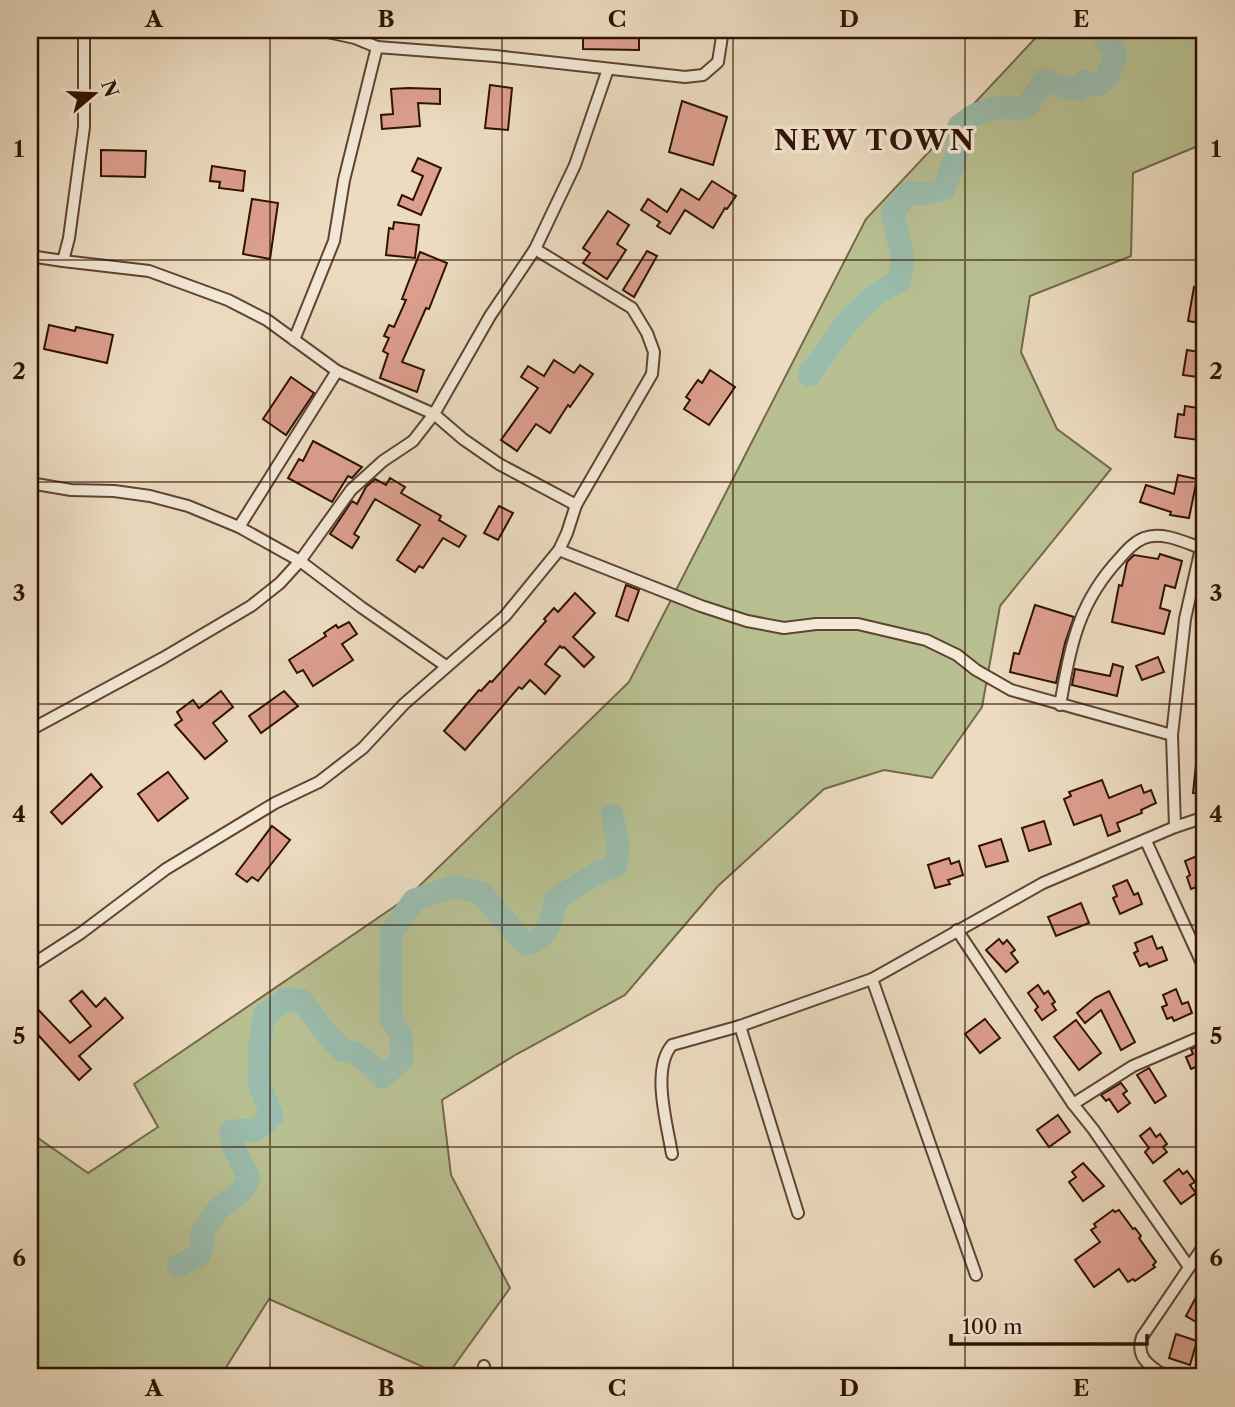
<svg xmlns="http://www.w3.org/2000/svg" width="1235" height="1407" font-family="'Libre Caslon Text',serif">
	<style>
		.green { fill: #b8c092; stroke: #74694a; stroke-width: 2 }
		.lines { fill: none; stroke-linecap: round; stroke-linejoin: round }
		.river { stroke: #9abcac; stroke-width: 23 }
		.building { fill: #dc9f8e; stroke: #2f1201; stroke-width: 2 }
		.street-casing { stroke: #5e4431; stroke-width: 14 }
		.street { stroke: #f3e8d6; stroke-width: 10 }
		.grid { fill: none; stroke: #2f1201; stroke-width: 2; stroke-opacity: 0.55 }
		.labels { text-anchor: middle; stroke-width: 7; stroke-linejoin: round; paint-order: stroke }
		.district-label { font-size: 28px; font-weight: bold; letter-spacing: 2px; fill: #2f1201; stroke: #f3e8d6 }
		.neatline { fill: none; stroke: #2f1201; stroke-width: 2.5 }
		.grid-label { font-size: 23px; text-anchor: middle; font-weight: bold; fill: #2f1201 }
	</style>
	<rect width="100%" height="100%" fill="#ecdbc0"/>
	<filter id="stains"><feTurbulence type="fractalNoise" baseFrequency=".00286" numOctaves="4"/><feColorMatrix values="0 0 0 0 .2 0 0 0 0 .09 0 0 0 0 .02 0 0 0 .5 -.17"/></filter>
	<radialGradient id="worn" r=".72"><stop offset=".6" stop-color="#630" stop-opacity="0"/><stop offset="1" stop-color="#630" stop-opacity=".3"/></radialGradient>
	<path class="green" d="M1043,30H1205V143L1133,173L1131,256L1030,296L1021,352L1057,429L1111,469L1000,606L982,707L932,778L884,770L824,789L718,886L625,995L517,1054L442,1100L451,1175L510,1288L446,1377L269,1299L220,1377H30V1145L38,1138L88,1173L158,1127L134,1084L407,898L629,682L866,219Z"/>
	<g class="lines">
		<g class="river">
			<path d="M809,375L848,321L876,294L899,281L903,257L892,213L909,193L924,194L944,189L964,134L959,126L974,115L994,108H1020L1028,105L1044,80L1070,89H1079L1085,81L1095,86C1112,78 1108,70 1116,55L1105,38L1110,33L1119,30"/>
			<path d="M178,1266L200,1255L203,1243L201,1234L219,1208L243,1190L249,1179L233,1146L231,1131L256,1130L272,1116L259,1083L260,1041L265,1014L287,999L302,1001L325,1032L342,1050L355,1053L372,1066L382,1077L402,1060L401,1035L391,1019V933L414,900L454,886L481,893L525,944C552,939 548,920 557,898C579,887 591,873 616,866L618,844L612,815"/>
		</g>
	</g>
	<g class="building">
		<path d="M583,30L639,33V50L583,49Z"/>
		<path d="M490,85L512,88L508,130L485,128Z"/>
		<path d="M408,88L440,89V104L418,103L420,126L382,129L381,115L393,114L391,89Z"/>
		<path d="M682,101L727,117L713,165L669,152Z"/>
		<path d="M101,150L146,151L145,177L101,176Z"/>
		<path d="M418,158L441,168L421,215L398,205L402,195L413,200L423,176L412,171Z"/>
		<path d="M212,166L245,171L243,191L219,188L220,182L210,181Z"/>
		<path d="M712,181L736,196L727,209L725,208L713,228L685,210L670,234L657,226L660,222L641,210L648,199L667,212L681,189L699,200Z"/>
		<path d="M252,199L278,203L270,259L243,254Z"/>
		<path d="M608,211L629,225L617,244L626,250L607,279L583,263L590,253L583,248Z"/>
		<path d="M394,222L419,225L415,258L386,255L389,228L393,229Z"/>
		<path d="M647,251L657,256L634,297L623,290Z"/>
		<path d="M420,252L447,263L429,309L426,308L402,362L424,370L417,392L380,378L388,354L383,351L389,338L384,336L389,325L394,327L406,300L402,299Z"/>
		<path d="M1194,287L1205,289V324L1188,321Z"/>
		<path d="M49,325L75,331L76,327L113,335L107,363L44,349Z"/>
		<path d="M1187,350L1205,353V378L1183,375Z"/>
		<path d="M554,360L574,373L580,365L593,374L570,407L568,405L550,433L536,424L517,451L501,440L538,388L521,377L528,366L544,376Z"/>
		<path d="M710,370L735,387L709,425L684,409L690,400L686,397L698,380L702,383Z"/>
		<path d="M291,377L314,393L286,435L263,419Z"/>
		<path d="M1185,406L1199,408L1197,427H1201L1199,440L1175,437L1178,414L1184,415Z"/>
		<path d="M313,441L362,467L352,478L348,476L332,502L288,478L299,459L303,461Z"/>
		<path d="M1178,475L1197,479L1189,518L1170,515L1171,512L1140,502L1146,485L1174,494Z"/>
		<path d="M390,478L405,487L401,493L441,516L439,520L466,536L459,547L443,538L423,568L419,566L415,572L397,560L420,525L375,499L354,534L359,537L352,548L330,534L352,501L357,504L366,487L375,479L386,485Z"/>
		<path d="M499,506L513,513L498,540L484,533Z"/>
		<path d="M1160,554L1182,561L1175,588L1165,585L1160,608L1170,611L1164,634L1112,622L1119,585L1122,586L1127,562L1134,555L1158,559Z"/>
		<path d="M626,585L639,590L628,621L616,616Z"/>
		<path d="M575,593L595,613L573,637L594,657L584,667L564,647L562,648L560,646L545,664L560,676L545,694L530,680L522,689L519,687L465,750L444,731L479,690L481,691L490,681L492,682L546,621L544,619L554,608L558,612Z"/>
		<path d="M1035,605L1074,617L1065,643L1056,683L1010,672L1014,653L1019,654Z"/>
		<path d="M349,622L357,634L342,644L353,660L313,686L303,670L297,673L289,660L326,636L324,633L336,625L338,628Z"/>
		<path d="M1158,657L1164,672L1142,680L1136,666Z"/>
		<path d="M1113,664L1123,667L1117,696L1072,685L1075,669L1110,676Z"/>
		<path d="M221,691L233,707L213,723L227,741L205,759L175,725L182,720L177,712L193,700L199,708Z"/>
		<path d="M284,691L298,706L261,733L249,716Z"/>
		<path d="M1198,746L1205,747V795L1193,793Z"/>
		<path d="M168,772L188,798L158,821L138,794Z"/>
		<path d="M91,774L102,787L62,824L51,812Z"/>
		<path d="M1102,780L1109,798L1141,785L1144,793L1151,790L1156,803L1141,810L1142,813L1117,823L1120,831L1108,836L1101,815L1074,825L1064,799L1071,796L1069,792Z"/>
		<path d="M1044,821L1051,844L1029,851L1022,828Z"/>
		<path d="M272,826L290,840L258,881L252,877L247,882L236,874Z"/>
		<path d="M1001,839L1008,861L986,867L979,846Z"/>
		<path d="M1199,855L1203,865L1205,864V884L1191,889L1187,877L1190,875L1185,861Z"/>
		<path d="M949,858L951,864L959,861L963,875L948,880L950,884L935,888L928,865Z"/>
		<path d="M1127,880L1134,895L1138,893L1142,904L1120,914L1113,898L1117,896L1113,886Z"/>
		<path d="M1081,903L1089,923L1056,936L1048,917Z"/>
		<path d="M1152,936L1157,949L1162,947L1167,960L1149,967L1147,963L1140,966L1134,953L1138,951L1135,943Z"/>
		<path d="M999,939L1003,944L1007,940L1015,950L1011,953L1018,962L1006,972L986,950Z"/>
		<path d="M1038,985L1044,994L1048,991L1055,1002L1052,1004L1056,1010L1042,1020L1035,1010L1038,1007L1028,993Z"/>
		<path d="M1176,989L1182,1004L1188,1002L1192,1013L1174,1021L1172,1017L1167,1019L1162,1007L1167,1005L1163,995Z"/>
		<path d="M82,991L96,1007L105,998L123,1018L79,1056L91,1069L79,1080L30,1026V1001L70,1043L91,1026L70,1001Z"/>
		<path d="M1109,991L1135,1042L1121,1050L1101,1010L1085,1023L1077,1013L1095,998Z"/>
		<path d="M985,1019L1000,1038L980,1053L965,1034Z"/>
		<path d="M1076,1020L1101,1053L1079,1070L1054,1037Z"/>
		<path d="M1205,1043V1063L1191,1069L1186,1057L1193,1054L1191,1049Z"/>
		<path d="M1149,1068L1166,1096L1155,1103L1137,1075Z"/>
		<path d="M1121,1083L1127,1091L1123,1094L1130,1103L1118,1112L1109,1099L1106,1101L1101,1095Z"/>
		<path d="M1058,1115L1070,1132L1049,1147L1037,1130Z"/>
		<path d="M1150,1128L1156,1137L1160,1134L1167,1144L1163,1147L1167,1152L1153,1163L1145,1152L1149,1148L1140,1136Z"/>
		<path d="M1083,1163L1104,1186L1083,1201L1069,1182L1076,1177L1072,1172Z"/>
		<path d="M1179,1169L1183,1174L1187,1171L1195,1182L1190,1185L1196,1193L1181,1204L1164,1181Z"/>
		<path d="M1113,1210L1115,1212L1119,1210L1133,1229L1135,1228L1141,1236L1139,1238L1156,1262L1153,1265L1155,1267L1135,1281L1133,1279L1128,1282L1119,1269L1094,1287L1075,1260L1100,1242L1091,1230L1096,1227L1094,1224Z"/>
		<path d="M1196,1297L1205,1302V1327L1186,1316Z"/>
		<path d="M1176,1334L1197,1341L1190,1365L1169,1358Z"/>
	</g>
	<g class="lines">
		<defs>
			<g id="street">
				<path d="M377,47L495,56L685,77L703,75L718,62L723,30"/>
				<path d="M30,256L63,261L69,238L84,127V30"/>
				<path d="M63,261L149,271L228,300L267,320L337,371L434,414L463,439L499,464L576,505"/>
				<path d="M294,340L334,241L344,180L377,47L355,38L318,30"/>
				<path d="M30,483L71,490L114,491L150,496L188,506L239,527L300,561L361,607L446,666"/>
				<path d="M1205,521L1201,548L1205,549"/>
				<path d="M239,527L337,371"/>
				<path d="M559,550L701,606L747,621L784,628L816,624H858L926,640L957,655L976,670L1011,690L1172,735"/>
				<path d="M1060,705C1071,646 1077,604 1120,558C1127,550 1134,542 1144,538C1162,531 1184,542 1201,548L1185,619L1172,735L1175,827"/>
				<path d="M30,730L163,658L251,606L280,583L300,561L351,490L383,461L413,441L434,414L490,316L535,249L575,165L608,69"/>
				<path d="M1146,841L1205,970"/>
				<path d="M957,930L1073,1104L1093,1129L1189,1267"/>
				<path d="M30,966L81,933L166,869L275,803L319,782L363,748L404,704L505,616L559,550L567,533L576,505L652,374L654,352L647,333L632,308L535,249"/>
				<path d="M872,979L976,1275"/>
				<path d="M740,1026L798,1213"/>
				<path d="M1073,1104L1133,1066L1205,1035"/>
				<path d="M672,1154C667,1124 651,1069 672,1045L740,1026L872,979L1043,883L1175,827L1205,817"/>
				<path d="M482,1377L484,1366"/>
				<path d="M1166,1377C1150,1366 1135,1358 1142,1337L1205,1244"/>
			</g>
		</defs>
		<use href="#street" class="street-casing"/>
		<use href="#street" class="street"/>
	</g>
	<path class="grid" d="M270,30V1377M502,30V1377M733,30V1377M965,30V1377M30,260H1205M30,482H1205M30,704H1205M30,925H1205M30,1147H1205"/>
	<g class="labels">
		<g class="district-label">
			<text x="875" y="150">NEW TOWN</text>
		</g>
	</g>
	<rect width="1235" height="1407" fill="none" stroke="#ecdbc0" stroke-width="77"/>
	<g transform="translate(94 94) rotate(71)" stroke="#f3e8d6" stroke-width="5" paint-order="stroke">
	<path d="M0-5L12 26L0 18L-12 26Z" fill="#2f1201"/>
	<text y="-10" font-size="19" font-weight="bold" text-anchor="middle" fill="#2f1201">N</text>
	</g>
	<path d="M951 1334v10h196v-10" fill="none" stroke="#2f1201" stroke-width="3.5"/>
	<text x="962" y="1334" font-size="21" fill="#2f1201" stroke="#f3e8d6" stroke-width="5" paint-order="stroke">100 m</text>
	<rect x="38" y="38" width="1158" height="1330" class="neatline"/>
	<g class="grid-label">
		<text x="154" y="27">A</text>
		<text x="386" y="27">B</text>
		<text x="617" y="27">C</text>
		<text x="849" y="27">D</text>
		<text x="1081" y="27">E</text>
		<text x="19" y="157">1</text>
		<text x="1216" y="157">1</text>
		<text x="19" y="379">2</text>
		<text x="1216" y="379">2</text>
		<text x="19" y="601">3</text>
		<text x="1216" y="601">3</text>
		<text x="19" y="822">4</text>
		<text x="1216" y="822">4</text>
		<text x="19" y="1044">5</text>
		<text x="1216" y="1044">5</text>
		<text x="19" y="1266">6</text>
		<text x="1216" y="1266">6</text>
		<text x="154" y="1396">A</text>
		<text x="386" y="1396">B</text>
		<text x="617" y="1396">C</text>
		<text x="849" y="1396">D</text>
		<text x="1081" y="1396">E</text>
	</g>
	<rect width="100%" height="100%" filter="url(#stains)"/>
	<rect width="100%" height="100%" fill="url(#worn)"/>
</svg>
